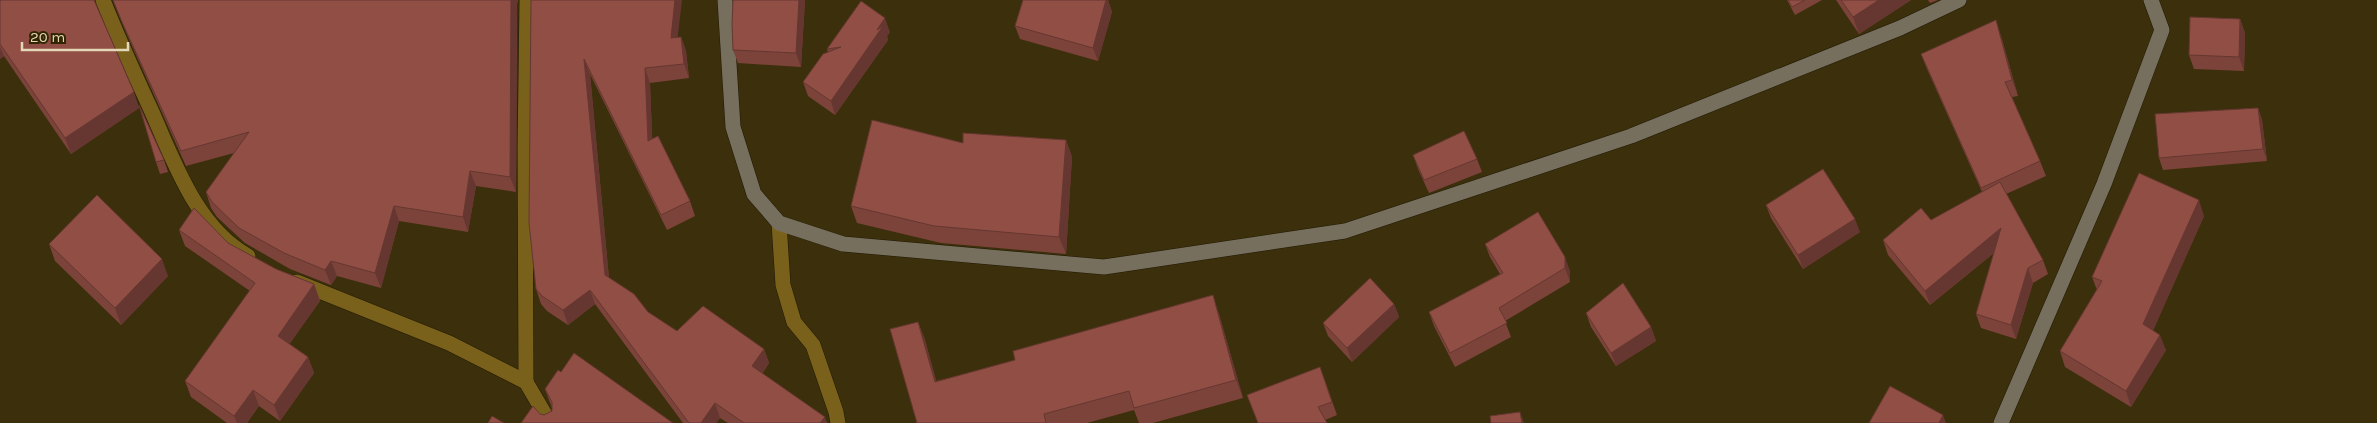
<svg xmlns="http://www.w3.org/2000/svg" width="2377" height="423" font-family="Karla,sans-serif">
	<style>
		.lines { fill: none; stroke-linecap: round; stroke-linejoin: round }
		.street-casing { stroke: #201804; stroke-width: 16 }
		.secondary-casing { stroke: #201804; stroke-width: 16 }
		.street { stroke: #79611b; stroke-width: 15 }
		.secondary { stroke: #766f5d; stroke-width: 15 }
		.wall { fill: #7c433b }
		.shaded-wall { fill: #653730 }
		.building { fill: #904e45; stroke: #653730 }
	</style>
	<rect width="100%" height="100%" fill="#3c2f0b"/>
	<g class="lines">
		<defs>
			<g id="street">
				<path d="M103,0C118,38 135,75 152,112C174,162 197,228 248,256"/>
				<path d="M779,223L783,285L794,322L813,345L836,412L838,423"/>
				<path d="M297,282L449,343L526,382L550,423"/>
				<path d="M526,382L525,149L527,0"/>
			</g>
			<g id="secondary">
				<path d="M725,0L733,127L754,194L779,223L843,244L1104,267L1345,231L1631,136L1900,28L1959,0"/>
				<path d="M2001,423L2104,184L2162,30L2151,0"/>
			</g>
		</defs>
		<use href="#street" class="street-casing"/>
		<use href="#secondary" class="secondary-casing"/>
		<use href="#street" class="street"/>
		<use href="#secondary" class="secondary"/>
	</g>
	<g class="wall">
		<path d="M1,0H95L94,2L139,108L71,154L4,56L0,59V1Z"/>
		<path d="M113,0H518L517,4L516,192L476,186L468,232L399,221L381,288L337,276L331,285L290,269L245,243L217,217L211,208L206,192L234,153L186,166L128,37Z"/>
		<path d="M531,0L678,37H681L686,51L689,78L650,83L652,138L690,201L695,216L667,230L590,74L609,278L648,312L677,331L764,349L769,363L762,374L827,423H728L720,418L716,423H683L595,304L568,325L547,311L541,304L536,289Z"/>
		<path d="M733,0H805L801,67L738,63L733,50Z"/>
		<path d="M1023,0H1108L1112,12L1098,61L1020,39L1015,26Z"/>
		<path d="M1787,0H1822L1795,15Z"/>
		<path d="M1836,0H1911L1859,34Z"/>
		<path d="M1928,0H1938L1930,3Z"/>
		<path d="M2240,19L2245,33L2244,71L2194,69L2189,55Z"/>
		<path d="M890,32L887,36L888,40L835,115L808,96L803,82L828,52L827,49Z"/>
		<path d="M2001,36L2018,96L2012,97L2040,161L2046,176L2006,194L2043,260L2048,274L2033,283L2016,339L1981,328L1976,314L1994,253L1930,305L1888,255L1883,240L1931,220L1982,192L1927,69L1921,54Z"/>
		<path d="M2258,108L2262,120L2267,161L2163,170L2159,158Z"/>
		<path d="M1066,140L1072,157L1066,254L941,243L857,223L851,206L963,143Z"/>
		<path d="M1413,155L1477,159L1482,172L1429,193L1418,169Z"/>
		<path d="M164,160L168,172L160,174L156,162Z"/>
		<path d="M1766,205L1860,232L1803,269L1771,218Z"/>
		<path d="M1538,212L1570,271V282L1505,321L1511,337L1455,367L1434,326L1429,312L1500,274L1490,257L1485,244Z"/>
		<path d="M2204,216L2153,330L2166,350L2131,407L2065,367L2060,351L2097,290L2092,277Z"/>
		<path d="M179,230L228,243L276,269L314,284L320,301L289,344L308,357L314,373L280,421L259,406L247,423H227L191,397L185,381L250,291L185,246Z"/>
		<path d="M49,244L168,276L121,325L55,261Z"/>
		<path d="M1394,304L1399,317L1352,362L1328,336L1323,323Z"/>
		<path d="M1586,313L1651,327L1656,341L1616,366L1591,327Z"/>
		<path d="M1219,314L1243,398L1153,423H1139L1134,410L1087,423H917L918,322L925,340L936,381Z"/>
		<path d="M1320,367L1337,415L1325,420L1247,395Z"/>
		<path d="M561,372L673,423H521L540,414L544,415L552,411V408L545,389Z"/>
	</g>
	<g class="shaded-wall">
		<path d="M511,0H518L517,4L516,192L510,177Z"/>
		<path d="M675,0H682L676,52L671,38Z"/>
		<path d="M799,0H805L801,67L796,53Z"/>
		<path d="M1106,0H1108L1112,12L1098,61L1093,48Z"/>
		<path d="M1879,0H1911L1859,34L1853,17Z"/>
		<path d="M885,18L890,32L887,36L888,40L835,115L831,101Z"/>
		<path d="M2240,19L2245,33L2244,71L2239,57Z"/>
		<path d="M1996,20L2001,36L2018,96L2012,80Z"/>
		<path d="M681,37L686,51L689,78L684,64Z"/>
		<path d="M0,47L4,56L0,59Z"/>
		<path d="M584,59L590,74L610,290L605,275Z"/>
		<path d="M645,68L650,83L653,155L648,141Z"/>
		<path d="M134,92L139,108L71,154L65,138Z"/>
		<path d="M2258,108L2262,120L2267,161L2263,149Z"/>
		<path d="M1066,140L1072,157L1066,254L1059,237Z"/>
		<path d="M470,171L476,186L468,232L463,217Z"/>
		<path d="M2199,200L2204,216L2149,340L2143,324Z"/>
		<path d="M394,206L399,221L381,288L375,273Z"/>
		<path d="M1855,219L1860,232L1803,269L1798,255Z"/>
		<path d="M2001,228L2007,242L1930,305L1925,291Z"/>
		<path d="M1565,257L1570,271V282L1565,268Z"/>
		<path d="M162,259L168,276L121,325L115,308Z"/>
		<path d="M331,261L337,276L331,285L325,270Z"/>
		<path d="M2028,268L2033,283L2016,339L2011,325Z"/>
		<path d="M314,284L320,301L284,352L278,336Z"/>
		<path d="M590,290L595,304L568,325L563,310Z"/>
		<path d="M1213,295L1219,314L1243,398L1236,380Z"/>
		<path d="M1394,304L1399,317L1352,362L1347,348Z"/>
		<path d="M918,322L925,340L942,401L935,382Z"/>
		<path d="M1651,327L1656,341L1616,366L1611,353Z"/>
		<path d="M2160,335L2166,350L2131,407L2126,391Z"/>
		<path d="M764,349L769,363L757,381L752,366Z"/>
		<path d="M308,357L314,373L280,421L274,405Z"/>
		<path d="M253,390L259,406L247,423H237L234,416Z"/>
		<path d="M715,403L720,418L716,423H701Z"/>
		<path d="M1520,412L1524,423H1522Z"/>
		<path d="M1943,415L1946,423H1939Z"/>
		<path d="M825,417L827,423H820Z"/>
	</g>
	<g class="building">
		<path d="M1,0H94L134,92L65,138L0,44V1Z"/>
		<path d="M113,0H511L510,177L470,171L463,217L394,206L375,273L331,261L325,270L284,253L239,228L212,202L206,192L249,132L181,151L122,22Z"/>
		<path d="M531,0H675L671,38L681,37L684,64L645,68L648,141L658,136L690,201L661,215L584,59L605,275L634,294L648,312L677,331L703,306L764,349L752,366L825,417L820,423H744L715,403L701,423H689L590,290L563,310L542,296L536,289L529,223Z"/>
		<path d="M733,0H799L796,53L733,50L732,24Z"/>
		<path d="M1023,0H1106L1093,48L1015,26Z"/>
		<path d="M1788,0H1805L1792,7Z"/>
		<path d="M1841,0H1879L1853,17Z"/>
		<path d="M861,1L885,18L877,30L883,26L831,101L803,82L823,54L841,47L827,49Z"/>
		<path d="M2190,17L2240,19L2239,57L2189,55Z"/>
		<path d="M1996,20L2012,80L2005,82L2040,161L1981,188L1921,54Z"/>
		<path d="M139,105L164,160L156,162Z"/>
		<path d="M2258,108L2263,149L2159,158L2155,114Z"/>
		<path d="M872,120L963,143V133L1066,140L1059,237L934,226L851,206Z"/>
		<path d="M1464,131L1477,159L1424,180L1413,155Z"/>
		<path d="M1823,169L1855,219L1798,255L1766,205Z"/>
		<path d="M2139,173L2199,200L2143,324L2160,335L2126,391L2060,351L2102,281L2092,277Z"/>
		<path d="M2000,182L2043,260L2028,268L2011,325L1976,314L2001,228L1925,291L1883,240L1921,208L1931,220Z"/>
		<path d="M97,195L162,259L115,308L49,244Z"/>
		<path d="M194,208L228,243L276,269L314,284L278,336L308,357L274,405L253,390L234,416L185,381L255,283L179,230Z"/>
		<path d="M1538,212L1565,257V268L1499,308L1507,323L1450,353L1429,312L1503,273L1485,244Z"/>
		<path d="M1370,278L1394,304L1347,348L1323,323Z"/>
		<path d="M1623,283L1651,327L1611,353L1586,313Z"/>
		<path d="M1213,295L1236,380L1134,408L1129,391L1044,414L1046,423H917L890,329L918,322L935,382L1015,360L1013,351Z"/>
		<path d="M574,353L673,423H521L533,406L540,414L544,415L552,411V402L545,389L558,370L561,372Z"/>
		<path d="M1320,367L1332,402L1318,407L1327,423H1258L1247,395Z"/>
		<path d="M1890,386L1943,415L1939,423H1869Z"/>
		<path d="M1520,412L1522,423H1491L1490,416Z"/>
		<path d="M492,416L504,423H488Z"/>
	</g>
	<path d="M22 42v8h106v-8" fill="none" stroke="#e4d7b6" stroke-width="2.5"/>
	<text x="30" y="42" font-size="15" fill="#e4d7b6" stroke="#322501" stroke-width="4" paint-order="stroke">20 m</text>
</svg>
